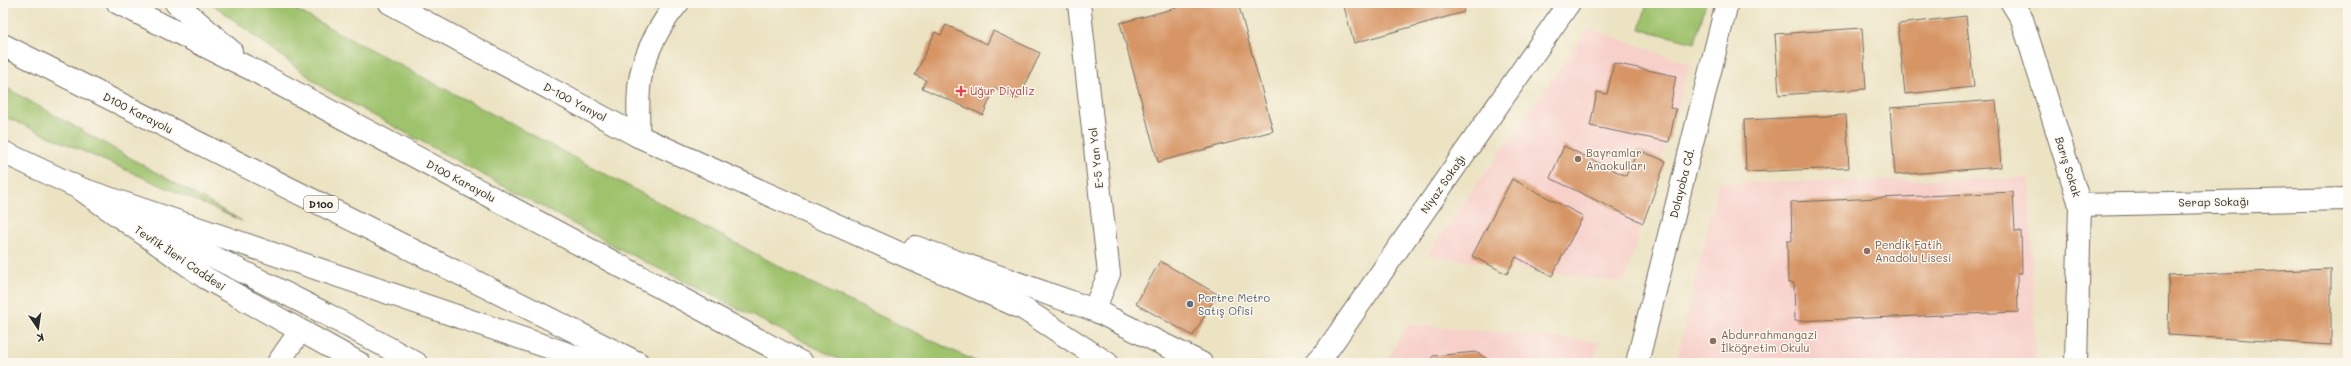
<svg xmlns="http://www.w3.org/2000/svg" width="2351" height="366" font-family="Mali,sans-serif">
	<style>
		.built { fill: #f7d0ca }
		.green { fill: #9fc26c; stroke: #65764c }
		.building { fill: #d79565 }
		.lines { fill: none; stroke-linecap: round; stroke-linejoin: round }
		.minor-casing { stroke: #6f6b60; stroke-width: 24 }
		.major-casing { stroke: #6f6b60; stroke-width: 24 }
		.highway-casing { stroke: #6f6b60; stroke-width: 24 }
		.minor { stroke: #fff; stroke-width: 22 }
		.major { stroke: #fff; stroke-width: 22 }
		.highway { stroke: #fff; stroke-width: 22 }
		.health-dot { fill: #e0444e; stroke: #fbf7ec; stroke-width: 1.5 }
		.education-dot { fill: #8d6e63; stroke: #fbf7ec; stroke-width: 1.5 }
		.service-dot { fill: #5c6f8a; stroke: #fbf7ec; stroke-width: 1.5 }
		.labels { text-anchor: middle; stroke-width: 3; stroke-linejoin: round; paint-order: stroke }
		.shield { fill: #fbf7ec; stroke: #696865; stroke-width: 1 }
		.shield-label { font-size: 10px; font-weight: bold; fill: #2b2b2b }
		.health-label { font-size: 11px; fill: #be3a42; stroke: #fbf7ec; text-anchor: start }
		.street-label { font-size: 11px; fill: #2b2b2b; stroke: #fbf7ec }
		.education-label { font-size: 11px; fill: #785e54; stroke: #fbf7ec; text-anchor: start }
		.service-label { font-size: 11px; fill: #4e5e75; stroke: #fbf7ec; text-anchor: start }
	</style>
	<rect width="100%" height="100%" fill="#fbf7ec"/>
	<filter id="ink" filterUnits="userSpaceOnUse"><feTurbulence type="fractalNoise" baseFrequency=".025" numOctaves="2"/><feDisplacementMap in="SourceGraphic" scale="8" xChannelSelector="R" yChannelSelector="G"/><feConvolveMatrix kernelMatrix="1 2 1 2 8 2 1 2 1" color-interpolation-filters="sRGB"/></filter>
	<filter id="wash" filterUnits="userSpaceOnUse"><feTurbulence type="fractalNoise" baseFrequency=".012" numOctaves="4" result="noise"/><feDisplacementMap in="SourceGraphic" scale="16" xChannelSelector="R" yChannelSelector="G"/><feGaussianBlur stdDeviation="0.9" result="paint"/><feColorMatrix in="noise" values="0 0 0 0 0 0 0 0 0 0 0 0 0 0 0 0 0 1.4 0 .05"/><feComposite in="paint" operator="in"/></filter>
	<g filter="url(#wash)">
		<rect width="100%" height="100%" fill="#ece3c3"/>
		<g class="built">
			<path d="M1589,28L1690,64L1624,283L1427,255Z"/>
			<path d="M2029,178L2036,363H1676L1718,183Z"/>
			<path d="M1408,324L1600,342L1593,363H1385Z"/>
		</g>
		<g class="green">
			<path d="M211,3H283L807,281L979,363H846L616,247L325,89Z"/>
			<path d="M1647,3H1706L1695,43L1640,29Z"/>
			<path d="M3,86L242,221L3,116Z"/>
		</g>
		<g id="blocks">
			<g class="building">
				<path d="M1195,3H1238L1273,131L1158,162L1120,23Z"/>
				<path d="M1343,3H1462L1464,12L1354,43Z"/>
				<path d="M1966,16L1974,87L1905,94L1898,24Z"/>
				<path d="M946,25L987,44L993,31L1040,53L1019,99L995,88L983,115L922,88L926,80L915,75L935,32L941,35Z"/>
				<path d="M1862,28L1866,89L1779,95L1775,34Z"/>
				<path d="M1614,63L1676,76L1670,108L1676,109L1669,142L1590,126L1597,92L1607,94Z"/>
				<path d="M1996,100L2001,167L1895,175L1890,108Z"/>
				<path d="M1846,115L1849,168L1746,172L1744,120Z"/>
				<path d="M1564,146L1626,176L1638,150L1666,161L1643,223L1550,178Z"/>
				<path d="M1512,179L1583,216L1552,276L1516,257L1507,274L1472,256Z"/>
				<path d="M2013,192L2015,232L2021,231L2022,273H2017L2018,312L1795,321L1794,283H1788L1787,241H1792L1791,202Z"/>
				<path d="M1160,261L1217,294L1193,336L1136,304Z"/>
				<path d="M2331,269V345L2168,335L2169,275Z"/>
				<path d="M1476,352L1494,363H1429L1433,356Z"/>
			</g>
		</g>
	</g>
	<g filter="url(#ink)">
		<use href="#blocks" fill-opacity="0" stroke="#6f6b60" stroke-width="1"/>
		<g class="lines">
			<defs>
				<g id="minor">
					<path d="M1079,3L1109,274L1094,310"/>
					<path d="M2012,3L2022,19L2080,205L2076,363"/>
					<path d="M638,136C639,117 637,98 640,80C644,54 661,22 678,3"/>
					<path d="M2080,205L2348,199"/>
					<path d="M278,363L300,331"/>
					<path d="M1316,363L1326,352L1569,3"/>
					<path d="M1637,363L1727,3"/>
				</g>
				<g id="major">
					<path d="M390,3L638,136L1024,309L1107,363"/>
					<path d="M3,152L79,188L206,278L359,363"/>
					<path d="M147,223L326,314L416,363"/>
					<path d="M915,247L1094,310L1201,363"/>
				</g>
				<g id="highway">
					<path d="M118,3L253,70L802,363"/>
					<path d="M176,3L231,51"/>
					<path d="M3,45L638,363"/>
					<path d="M79,188L595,363"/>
				</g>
			</defs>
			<use href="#minor" class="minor-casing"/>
			<use href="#major" class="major-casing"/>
			<use href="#highway" class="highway-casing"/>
			<use href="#minor" class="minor"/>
			<use href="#major" class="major"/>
			<use href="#highway" class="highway"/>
		</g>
	</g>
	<path class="health-dot" d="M959 85h4v4h4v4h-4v4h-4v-4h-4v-4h4z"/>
	<g class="education-dot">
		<circle cx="1578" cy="159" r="4"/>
		<circle cx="1867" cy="251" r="4"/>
		<circle cx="1713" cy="341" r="4"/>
	</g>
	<circle class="service-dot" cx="1190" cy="304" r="4"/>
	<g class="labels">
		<rect class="shield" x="304" y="196" width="34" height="16" rx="3"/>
		<g class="shield-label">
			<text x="321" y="208">D100</text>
		</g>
		<g class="health-label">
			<text x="970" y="95">Uğur Diyaliz</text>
		</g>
		<g class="street-label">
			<text transform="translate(575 102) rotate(28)" y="4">D-100 Yanyol</text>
			<text transform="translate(138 113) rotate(27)" y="4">D100 Karayolu</text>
			<text transform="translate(1096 158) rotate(-96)" y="4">E-5 Yan Yol</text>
			<text transform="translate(2068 167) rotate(73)" y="4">Barış Sokak</text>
			<text transform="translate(461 181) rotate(28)" y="4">D100 Karayolu</text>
			<text transform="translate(1682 183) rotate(-76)" y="4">Dolayoba Cd.</text>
			<text transform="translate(1443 184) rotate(-55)" y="4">Niyaz Sokağı</text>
			<text transform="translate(2214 202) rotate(-1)" y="4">Serap Sokağı</text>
			<text transform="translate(180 258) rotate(34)" y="4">Tevfik İleri Caddesi</text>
		</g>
		<g class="education-label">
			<text x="1586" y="157">Bayramlar<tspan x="1586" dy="13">Anaokulları</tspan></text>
			<text x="1875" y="249">Pendik Fatih<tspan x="1875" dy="13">Anadolu Lisesi</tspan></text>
			<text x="1721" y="339">Abdurrahmangazi<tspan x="1721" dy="13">İlköğretim Okulu</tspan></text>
		</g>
		<g class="service-label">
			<text x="1198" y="302">Portre Metro<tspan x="1198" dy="13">Satış Ofisi</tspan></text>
		</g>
	</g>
	<rect width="2351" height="366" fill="none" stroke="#fbf7ec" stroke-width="16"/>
	<g transform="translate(38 328) rotate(167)" stroke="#fbf7ec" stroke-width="3" paint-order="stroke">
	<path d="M0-3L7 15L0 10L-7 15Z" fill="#2b2b2b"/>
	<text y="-6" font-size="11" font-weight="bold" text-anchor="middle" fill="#2b2b2b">K</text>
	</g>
</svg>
